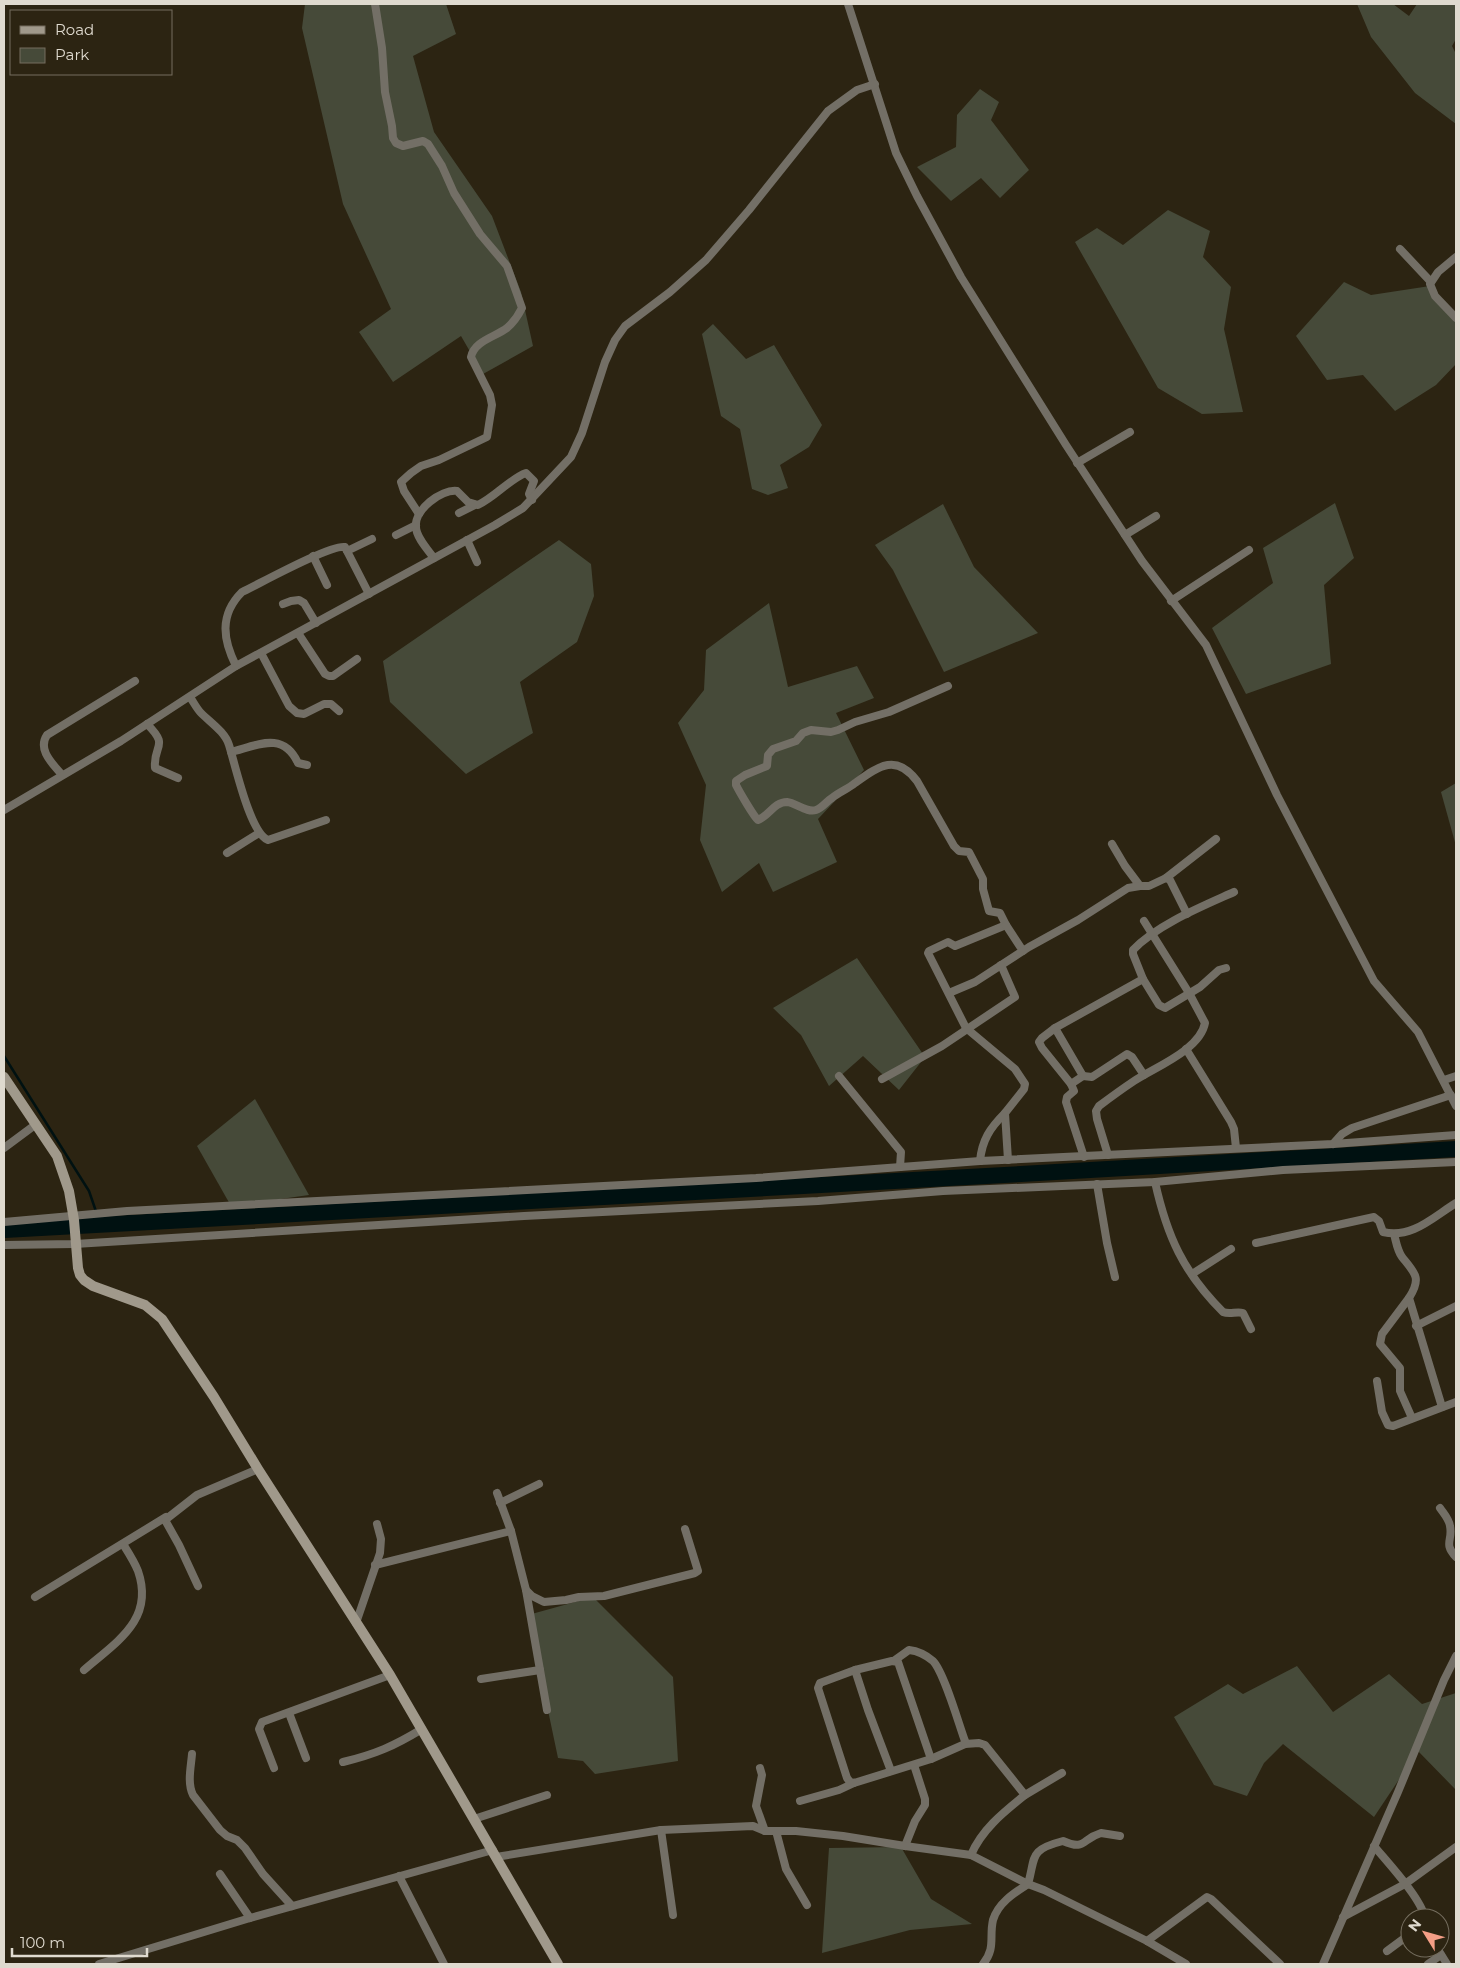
<svg xmlns="http://www.w3.org/2000/svg" width="1460" height="1968" font-family="Montserrat,sans-serif">
	<style>
		.green { fill: #464a39 }
		.lines { fill: none; stroke-linecap: round; stroke-linejoin: round }
		.stream { stroke: #011; stroke-width: 2.5 }
		.river { stroke: #011; stroke-width: 16 }
		.minor { stroke: #736f66; stroke-width: 8 }
		.secondary { stroke: #a0998b; stroke-width: 10 }
	</style>
	<rect width="100%" height="100%" fill="#2c2412"/>
	<g class="green">
		<path d="M305,4H446L456,34L413,56L434,132L492,216L521,292L533,346L483,374L461,336L393,382L359,332L391,309L343,204L302,28Z"/>
		<path d="M1357,4H1393L1409,16L1417,4H1456V39L1452,46L1456,54V124L1415,93L1371,37Z"/>
		<path d="M980,89L999,102L991,120L1029,170L1000,198L981,178L951,201L917,167L956,147L957,115Z"/>
		<path d="M1168,210L1210,231L1203,257L1231,287L1224,329L1243,412L1202,414L1158,388L1075,242L1097,228L1123,245Z"/>
		<path d="M1344,282L1371,295L1430,286L1456,314V364L1436,385L1395,411L1363,375L1327,380L1296,336Z"/>
		<path d="M713,324L746,359L774,345L822,425L809,447L780,465L788,488L768,495L752,489L740,429L721,416L702,334Z"/>
		<path d="M1335,503L1354,558L1324,585L1331,664L1246,694L1212,628L1273,583L1263,548Z"/>
		<path d="M943,504L974,567L1038,633L944,672L893,570L875,545Z"/>
		<path d="M559,540L591,564L594,596L577,642L520,682L533,733L466,774L390,702L383,661Z"/>
		<path d="M769,603L788,687L857,666L874,698L836,713L864,770L818,819L837,862L773,892L759,863L722,892L700,840L706,785L678,723L704,690L706,650Z"/>
		<path d="M1456,783V846L1441,792Z"/>
		<path d="M857,958L925,1057L899,1090L863,1056L829,1086L801,1035L773,1008Z"/>
		<path d="M255,1099L309,1195L231,1206L197,1146Z"/>
		<path d="M593,1597L673,1677L678,1761L595,1774L583,1761L558,1758L528,1615Z"/>
		<path d="M1297,1666L1333,1712L1389,1674L1422,1704L1456,1693V1788L1455,1789L1418,1751L1374,1817L1283,1744L1264,1763L1247,1796L1214,1785L1174,1717L1228,1684L1243,1694Z"/>
		<path d="M901,1847L931,1899L972,1924L910,1930L822,1953L829,1848Z"/>
	</g>
	<g class="lines">
		<path class="stream" d="M4,1056L89,1191L100,1223"/>
		<path class="river" d="M4,1230L1021,1174L1456,1149"/>
		<g class="minor">
			<path d="M375,4L382,48L385,92L392,126L393,138L396,143L403,146L423,141L428,144L442,166L454,193L480,234L507,266L522,308C518,316 514,322 507,328C495,337 474,341 471,357L490,395L492,405L487,437L439,460L421,466L411,473L401,482L404,491L419,514"/>
			<path d="M848,4L896,153L917,196L961,277L1066,445L1142,561L1206,645L1277,795L1374,981L1418,1032L1456,1106"/>
			<path d="M1400,249L1431,282"/>
			<path d="M1456,257L1438,272L1430,284L1435,296L1456,318"/>
			<path d="M1077,463L1130,432"/>
			<path d="M459,513L475,505"/>
			<path d="M396,535L416,525"/>
			<path d="M1125,535L1156,516"/>
			<path d="M467,540L477,562"/>
			<path d="M313,556L327,585"/>
			<path d="M434,558C428,550 416,537 416,527C414,510 441,489 457,491L468,502L478,505C495,497 511,478 526,473L534,481L529,494L532,500"/>
			<path d="M369,594L347,551L372,539"/>
			<path d="M1171,601L1249,550"/>
			<path d="M283,604L291,601L299,600L304,603L316,623"/>
			<path d="M298,633L325,674L329,676H333L357,659"/>
			<path d="M261,653L289,706L297,713L304,714L324,704H331L339,711"/>
			<path d="M236,666C223,640 219,615 242,592C259,584 331,544 345,547L347,551"/>
			<path d="M948,686L889,712L855,722L838,730L831,732L811,730L803,733L796,741L773,749L768,755L767,766L745,775L736,781V785C739,791 754,817 758,820C769,816 774,802 787,802C796,803 807,813 816,810C822,808 827,801 832,798C839,792 848,789 855,783C879,766 896,753 917,781L954,846L959,851L969,852L983,879V889L989,911L1000,913L1006,925L955,946L948,942L929,951L928,953L966,1028L1015,1069L1025,1084L1024,1089L1005,1113L1008,1160"/>
			<path d="M190,697C194,703 197,709 201,713C211,723 225,732 229,745C235,764 250,833 268,840L326,820"/>
			<path d="M147,724C170,747 153,744 155,768L178,778"/>
			<path d="M231,752C258,745 283,731 298,763L307,765"/>
			<path d="M62,775C53,764 37,750 47,735L135,681"/>
			<path d="M4,810L121,741L236,666L495,525L523,508L571,457L582,433L605,362L615,340L625,326L670,292L706,260L749,210L828,111L857,90L875,84"/>
			<path d="M1112,844L1125,866L1140,886H1149L1166,878L1170,880L1187,914"/>
			<path d="M227,853L259,833"/>
			<path d="M1166,878L1216,839"/>
			<path d="M1006,925L1023,951"/>
			<path d="M1143,979L1133,954V950C1156,925 1203,906 1234,892"/>
			<path d="M949,993L975,982L1029,947L1078,920L1128,888L1140,886"/>
			<path d="M1055,1028L1083,1076L1071,1084L1074,1091L1067,1097L1066,1102L1084,1157"/>
			<path d="M1186,1049L1231,1122L1234,1129L1236,1148"/>
			<path d="M839,1076L901,1152L900,1167"/>
			<path d="M1083,1076L1092,1077L1127,1054L1132,1057L1144,1075"/>
			<path d="M882,1079L942,1046L1015,997L1001,965"/>
			<path d="M1444,1080L1456,1076"/>
			<path d="M1071,1084L1042,1048L1039,1042L1042,1038L1055,1028L1143,979L1159,1005L1165,1008L1200,987L1219,970L1226,968"/>
			<path d="M1333,1144L1342,1134L1352,1128L1451,1095"/>
			<path d="M4,1148L35,1125"/>
			<path d="M1108,1155L1097,1119L1096,1111L1099,1106C1111,1097 1122,1089 1134,1081C1155,1067 1200,1050 1205,1023L1189,993L1144,921"/>
			<path d="M980,1161C982,1140 990,1128 1005,1113"/>
			<path d="M1155,1182C1167,1236 1183,1272 1223,1312C1230,1315 1236,1311 1243,1313L1251,1329"/>
			<path d="M1097,1184L1107,1243L1115,1277"/>
			<path d="M4,1222L127,1211L756,1178L980,1161L1333,1144L1456,1135"/>
			<path d="M1394,1234C1396,1241 1397,1250 1402,1257C1415,1273 1422,1278 1409,1298L1442,1407"/>
			<path d="M1256,1243L1374,1217L1379,1221L1383,1232C1412,1239 1433,1217 1456,1203"/>
			<path d="M4,1245L75,1244L524,1216L818,1201L943,1191L1155,1182L1283,1170L1456,1162"/>
			<path d="M1192,1274L1231,1249"/>
			<path d="M1409,1298L1382,1334L1380,1344L1400,1368V1391L1412,1418"/>
			<path d="M1416,1326L1456,1306"/>
			<path d="M1377,1381L1382,1412L1388,1425L1393,1426L1456,1402"/>
			<path d="M500,1503L539,1484"/>
			<path d="M1440,1508C1444,1514 1449,1519 1450,1526C1453,1541 1443,1543 1456,1557"/>
			<path d="M511,1531L526,1590L532,1596L544,1602L566,1600L579,1597L604,1596L695,1573L698,1571L685,1529"/>
			<path d="M375,1565L511,1531L497,1493"/>
			<path d="M198,1586L179,1545L165,1520L197,1495L258,1469"/>
			<path d="M526,1590L547,1710"/>
			<path d="M35,1597L166,1517"/>
			<path d="M356,1623L380,1553L381,1539L377,1524"/>
			<path d="M84,1670C116,1642 155,1620 138,1571C134,1561 128,1552 123,1544"/>
			<path d="M855,1670L820,1683L818,1688L847,1778L850,1782L854,1783L931,1759L965,1744V1741C959,1725 944,1672 933,1661C926,1655 918,1651 909,1650L895,1660"/>
			<path d="M481,1679L540,1670"/>
			<path d="M289,1713L306,1758"/>
			<path d="M965,1744L979,1743L985,1745L1025,1795C1004,1812 982,1829 971,1855"/>
			<path d="M192,1754C191,1767 187,1783 193,1795L220,1830L227,1836L237,1840L245,1848L263,1874L292,1906"/>
			<path d="M343,1762C376,1754 394,1746 422,1729"/>
			<path d="M274,1768L259,1729L262,1722L390,1675"/>
			<path d="M760,1768L762,1775L756,1806L765,1831"/>
			<path d="M891,1771L868,1710L855,1670L892,1661L898,1662L931,1759"/>
			<path d="M1025,1795L1062,1773"/>
			<path d="M800,1801L839,1790L854,1783"/>
			<path d="M474,1819L547,1795"/>
			<path d="M661,1830L673,1915"/>
			<path d="M776,1831L786,1869L807,1905"/>
			<path d="M905,1846L915,1821L925,1805V1799L914,1765"/>
			<path d="M1374,1846C1388,1863 1421,1898 1425,1918"/>
			<path d="M496,1857L661,1830L753,1826L765,1831H796L843,1836L905,1846L971,1855L1028,1884L1044,1890L1147,1941L1186,1964"/>
			<path d="M220,1874L250,1918"/>
			<path d="M399,1876L444,1964"/>
			<path d="M1343,1917L1405,1884L1456,1847"/>
			<path d="M1147,1941L1207,1897L1211,1899L1280,1964"/>
			<path d="M1437,1948L1447,1964"/>
			<path d="M1387,1951L1410,1934"/>
			<path d="M99,1964L250,1918L493,1850"/>
			<path d="M983,1964C996,1948 989,1937 993,1920C998,1903 1014,1893 1028,1884C1036,1857 1028,1850 1063,1841C1086,1851 1081,1839 1101,1833L1120,1836"/>
			<path d="M1323,1964L1398,1792L1444,1680L1456,1656"/>
			<path d="M1428,1964L1441,1955"/>
		</g>
		<path class="secondary" d="M4,1077L57,1156L69,1191L74,1220L78,1268L80,1275L84,1280L93,1286L145,1305L162,1319L214,1397L258,1469L390,1675L558,1964"/>
	</g>
	<rect width="1460" height="1968" fill="none" stroke="#dfdacf" stroke-width="10"/>
	<rect x="10" y="10" width="162" height="65" fill="#2c2412" stroke="#746d5e"/>
	<rect x="20" y="26" width="25" height="8" fill="#a0998b" stroke="#746d5e"/>
	<text x="55" y="35" font-size="15" fill="#dfdacf">Road</text>
	<rect x="20" y="48" width="25" height="15" fill="#464a39" stroke="#746d5e"/>
	<text x="55" y="60" font-size="15" fill="#dfdacf">Park</text>
	<g transform="translate(1425 1933) rotate(307)"><circle r="24" fill="#2c2412" stroke="#746d5e"/>
	<path d="M0-4L9 19L0 12L-9 19Z" fill="#f49e86"/>
	<text y="-8" font-size="14" font-weight="bold" text-anchor="middle" fill="#dfdacf">N</text>
	</g>
	<path d="M12 1948v8h135v-8" fill="none" stroke="#dfdacf" stroke-width="2.5"/>
	<text x="20" y="1948" font-size="15" fill="#dfdacf" stroke="#2c2412" stroke-width="4" paint-order="stroke">100 m</text>
</svg>
